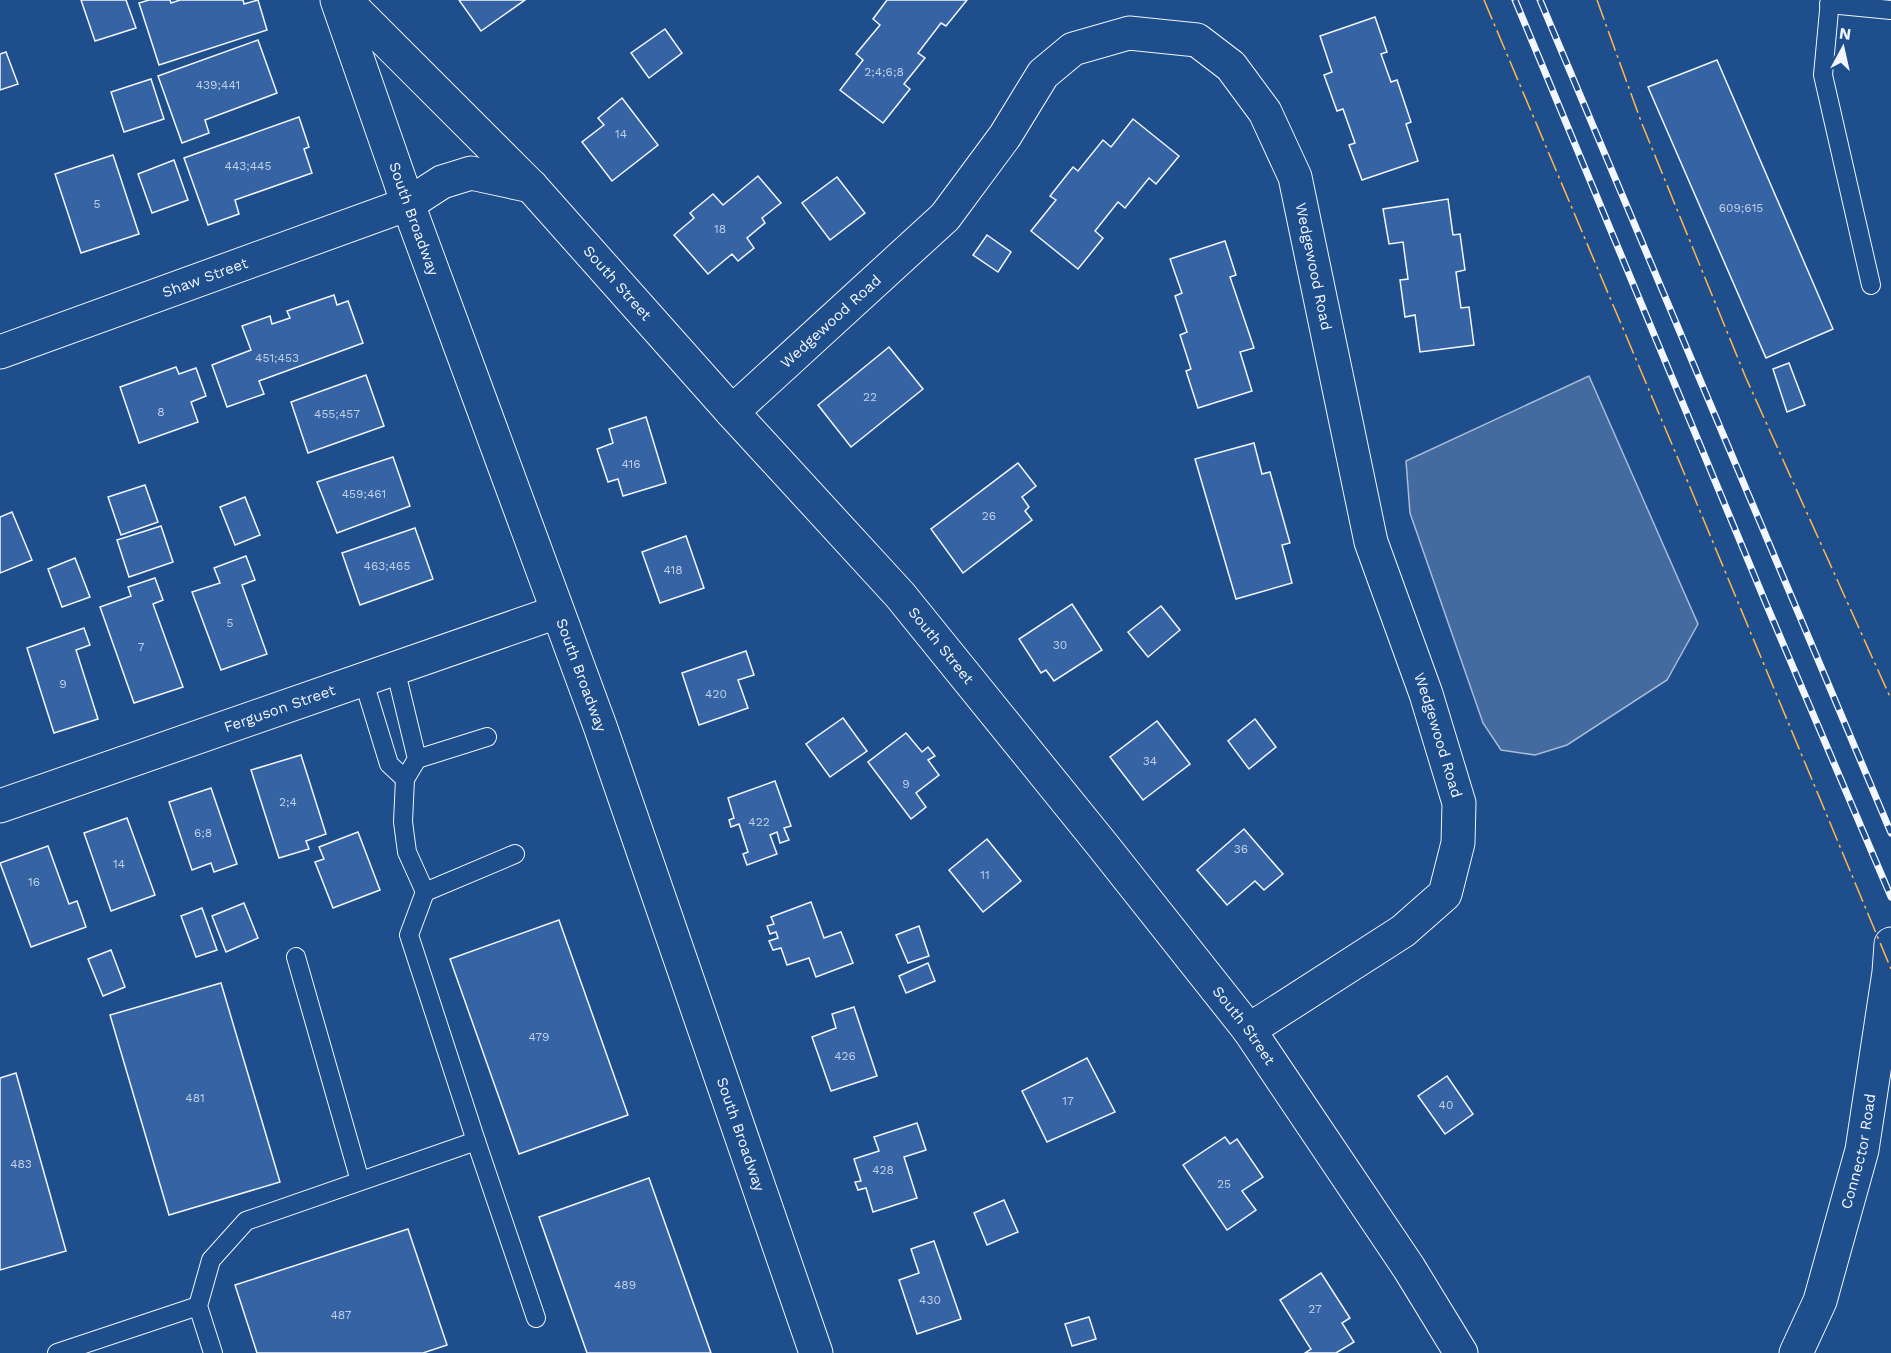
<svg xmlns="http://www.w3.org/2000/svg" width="1891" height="1353" font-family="'Work Sans',sans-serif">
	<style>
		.water { fill: #446ba0; stroke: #a8bbd7; stroke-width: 1.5 }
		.building { fill: #3563a3; stroke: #f2f6ff; stroke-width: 1.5 }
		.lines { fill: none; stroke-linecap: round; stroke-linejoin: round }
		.lane-casing { stroke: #f2f6ff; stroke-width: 20 }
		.street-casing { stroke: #f2f6ff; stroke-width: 35 }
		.secondary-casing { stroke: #f2f6ff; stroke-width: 35 }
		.primary-casing { stroke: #f2f6ff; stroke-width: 35 }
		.lane { stroke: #1f4e8c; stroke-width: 18 }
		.street { stroke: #1f4e8c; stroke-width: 33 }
		.secondary { stroke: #1f4e8c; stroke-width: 33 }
		.primary { stroke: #1f4e8c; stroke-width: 33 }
		.rail-casing { stroke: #f2f6ff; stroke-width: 7 }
		.rail { stroke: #1f4e8c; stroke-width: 4.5; stroke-dasharray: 14; stroke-linecap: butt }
		.power { stroke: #ffb74d; stroke-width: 1.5; stroke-dasharray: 21 4.5 3 4.5; stroke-linecap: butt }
		.labels { text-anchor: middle; stroke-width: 4.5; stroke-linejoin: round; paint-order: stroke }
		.number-label { font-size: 12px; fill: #c3d1e8 }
		.street-label { font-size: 15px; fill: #f2f6ff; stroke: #1f4e8c }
	</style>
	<rect width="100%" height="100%" fill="#1f4e8c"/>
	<path class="water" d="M1589,376L1698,624L1667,680L1567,745L1535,755L1501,750L1483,723L1410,513L1406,461Z"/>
	<g class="building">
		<path d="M81,0H126L136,28L95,41Z"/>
		<path d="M149,0H170L171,3L180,0H243L244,4L258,0L267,30L159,65L139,3Z"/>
		<path d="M459,0H525L481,31Z"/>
		<path d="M887,0H967L946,26L941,23L918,53L925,58L904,84L910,89L883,123L840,90L863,60L856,54L880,25L873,19Z"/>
		<path d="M1375,17L1387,52L1381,54L1391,82L1397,80L1411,122L1406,124L1418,161L1362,180L1349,145L1355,143L1343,109L1337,111L1324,75L1332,72L1320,36Z"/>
		<path d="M665,29L682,53L649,78L631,53Z"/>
		<path d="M258,40L277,93L205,120L209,133L182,143L158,76Z"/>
		<path d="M6,52L18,84L0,90V54Z"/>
		<path d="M1717,60L1833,329L1766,358L1648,87Z"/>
		<path d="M151,79L164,119L124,132L111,92Z"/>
		<path d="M622,98L658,145L612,181L582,142L604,125L598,118Z"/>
		<path d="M299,117L309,147L304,149L312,173L235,200L239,214L208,225L184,158Z"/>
		<path d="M1133,119L1179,156L1156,184L1149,178L1125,208L1118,202L1095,231L1103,238L1078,269L1031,231L1056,200L1050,196L1073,167L1078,171L1103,140L1111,147Z"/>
		<path d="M113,155L139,234L81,253L55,174Z"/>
		<path d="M174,160L188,200L152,213L138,174Z"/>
		<path d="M758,176L781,203L762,218L765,223L747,238L754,248L738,261L732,254L708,274L674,235L694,218L690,213L713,194L723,205Z"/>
		<path d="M837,177L865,213L830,240L802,203Z"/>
		<path d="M1448,199L1453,235L1460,234L1465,270L1456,272L1461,308L1469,307L1474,345L1420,352L1415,315L1405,317L1400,280L1408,279L1403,242L1389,244L1383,209Z"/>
		<path d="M987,235L1011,252L998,272L973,255Z"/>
		<path d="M1225,241L1236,275L1230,277L1254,348L1240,352L1252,391L1198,408L1186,371L1191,369L1180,335L1187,332L1175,296L1182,293L1170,259Z"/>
		<path d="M334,295L337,305L348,301L363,343L259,381L264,394L227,407L212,365L251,350L242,326L270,316L272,324L290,318L287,311Z"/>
		<path d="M889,347L923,389L851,447L818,405Z"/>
		<path d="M1789,363L1805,405L1787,412L1773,369Z"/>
		<path d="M176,367L179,374L196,368L206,396L191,402L198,422L139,443L120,387Z"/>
		<path d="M366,375L384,426L308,453L291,402Z"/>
		<path d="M646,417L666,483L623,496L618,479L608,482L597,449L613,443L609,429Z"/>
		<path d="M1254,443L1262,474L1270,472L1290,543L1282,545L1292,583L1236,599L1195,459Z"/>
		<path d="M393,457L410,506L337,533L317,482Z"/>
		<path d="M1018,463L1036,486L1022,497L1029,507L1025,511L1032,520L963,573L931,529Z"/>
		<path d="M145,485L158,522L121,535L108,497Z"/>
		<path d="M245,497L260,535L235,545L220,507Z"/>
		<path d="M12,512L32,560L0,573V517Z"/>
		<path d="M161,526L173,562L129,577L117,540Z"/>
		<path d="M415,528L433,579L360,605L342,553Z"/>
		<path d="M686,536L704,588L660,603L642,552Z"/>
		<path d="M246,556L255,580L242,585L267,654L221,670L192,592L220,583L214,568Z"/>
		<path d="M75,558L90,597L62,607L48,569Z"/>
		<path d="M155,578L163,600L153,604L183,687L134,703L100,607L131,596L128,587Z"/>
		<path d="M1072,604L1102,650L1054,681L1046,670L1041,673L1019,639Z"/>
		<path d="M1161,606L1180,630L1148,657L1128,632Z"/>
		<path d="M84,628L90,645L76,650L98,719L54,733L27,648Z"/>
		<path d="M746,651L754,675L738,680L748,708L699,725L682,673Z"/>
		<path d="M843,718L867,751L830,777L806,744Z"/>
		<path d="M1255,719L1276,747L1249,769L1228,741Z"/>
		<path d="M1157,721L1190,764L1143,800L1110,757Z"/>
		<path d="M906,733L922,752L928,747L935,756L928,760L939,775L916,793L926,807L911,819L868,762Z"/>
		<path d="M301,755L326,834L306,841L309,849L279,858L251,770Z"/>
		<path d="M775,781L791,826L784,828L789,840L780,843L777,832L770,835L777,854L747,865L743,854L748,852L739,824L731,827L729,820L734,818L728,798Z"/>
		<path d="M211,788L237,864L214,872L211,863L192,870L169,802Z"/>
		<path d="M127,818L155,895L111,911L84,833Z"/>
		<path d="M1244,829L1283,874L1264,890L1255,881L1227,905L1197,870Z"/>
		<path d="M358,832L380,890L333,908L315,862L324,859L319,847Z"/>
		<path d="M987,839L1021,881L983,912L949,870Z"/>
		<path d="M48,846L69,904L77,901L86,927L31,947L0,863Z"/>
		<path d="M811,902L824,938L841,932L853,963L816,977L809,958L787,965L781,948L773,950L769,941L778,938L776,932L770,934L767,926L774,924L771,917Z"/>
		<path d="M244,903L258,938L226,952L212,916Z"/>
		<path d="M202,908L217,950L196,957L181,916Z"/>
		<path d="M559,920L628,1115L519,1154L450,959Z"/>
		<path d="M919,926L929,956L908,963L896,935Z"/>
		<path d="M111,950L125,987L103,996L88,959Z"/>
		<path d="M928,963L935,981L906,993L899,976Z"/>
		<path d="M221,983L280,1182L169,1215L110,1015Z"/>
		<path d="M854,1007L877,1076L831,1091L812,1037L836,1028L832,1014Z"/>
		<path d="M1087,1058L1115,1112L1047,1142L1022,1091Z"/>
		<path d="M16,1073L66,1251L0,1270V1078Z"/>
		<path d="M1447,1076L1473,1114L1445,1134L1418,1096Z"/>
		<path d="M917,1123L926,1150L904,1157L917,1198L873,1212L866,1188L858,1190L855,1182L861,1181L854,1159L879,1151L874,1137Z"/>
		<path d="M1225,1137L1230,1144L1237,1139L1263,1177L1242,1191L1256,1210L1227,1230L1183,1165Z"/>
		<path d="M649,1178L711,1353H587L539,1217Z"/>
		<path d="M1004,1200L1018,1232L987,1245L974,1213Z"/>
		<path d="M408,1229L447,1345L423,1353H257L235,1285Z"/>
		<path d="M934,1241L961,1319L917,1334L899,1280L919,1273L911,1249Z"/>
		<path d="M1321,1273L1350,1318L1342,1323L1354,1342L1336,1353H1305L1311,1349L1280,1300Z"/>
		<path d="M1089,1317L1096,1339L1072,1346L1065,1324Z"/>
	</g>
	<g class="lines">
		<defs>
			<g id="lane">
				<path d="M1830,0L1823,75L1871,285"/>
				<path d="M1829,4L1891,10"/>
				<path d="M395,668L417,759L405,779L403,822L407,852L425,892"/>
				<path d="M363,679L389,764L405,779"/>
				<path d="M417,759L487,737"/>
				<path d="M296,957L360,1181"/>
				<path d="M476,1141L536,1318"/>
				<path d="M57,1353L198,1306"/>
				<path d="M213,1353L198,1306L211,1260L246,1221L476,1141L409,935L425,892L515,854"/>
			</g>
			<g id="street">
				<path id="s1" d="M0,352L408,204"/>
				<path id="s2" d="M732,412L945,217L1005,136L1043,74L1073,49L1129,33L1197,40L1231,66L1265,112L1295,177L1371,542L1426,694L1459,803L1458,843L1445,894L1403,931L1249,1030"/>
				<path id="s3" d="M0,806L557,612"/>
			</g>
			<g id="secondary">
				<path id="s4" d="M1796,1353L1820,1301L1862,1150L1889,972L1891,944"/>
			</g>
			<g id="primary">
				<path id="s5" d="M337,0L408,204L600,726L816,1353"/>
				<path id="s6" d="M345,0L531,186L732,412L900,595L1104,847L1249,1030L1409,1268L1461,1353"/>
				<path d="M408,204L442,182L471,173L531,186"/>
			</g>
		</defs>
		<use href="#lane" class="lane-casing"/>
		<use href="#street" class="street-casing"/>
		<use href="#secondary" class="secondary-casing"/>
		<use href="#primary" class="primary-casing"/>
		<use href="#lane" class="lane"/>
		<use href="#street" class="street"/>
		<use href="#secondary" class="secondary"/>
		<use href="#primary" class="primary"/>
		<defs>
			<g id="rail">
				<path d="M1515,0L1767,606L1891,897"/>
				<path d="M1540,0L1891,833"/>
			</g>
		</defs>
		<use href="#rail" class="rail-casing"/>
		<use href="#rail" class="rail"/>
		<g class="power">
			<path d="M1484,0L1682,468L1891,969"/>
			<path d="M1597,0L1642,124L1746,378L1891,699"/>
		</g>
	</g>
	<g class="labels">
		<g class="number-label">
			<text x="884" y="76">2;4;6;8</text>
			<text x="218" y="89">439;441</text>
			<text x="621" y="138">14</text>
			<text x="248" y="170">443;445</text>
			<text x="97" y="208">5</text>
			<text x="1741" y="212">609;615</text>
			<text x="720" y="233">18</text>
			<text x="277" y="362">451;453</text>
			<text x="870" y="401">22</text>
			<text x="161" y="416">8</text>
			<text x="337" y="418">455;457</text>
			<text x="631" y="468">416</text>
			<text x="364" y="498">459;461</text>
			<text x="989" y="520">26</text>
			<text x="387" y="570">463;465</text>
			<text x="673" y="574">418</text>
			<text x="230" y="627">5</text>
			<text x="1060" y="649">30</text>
			<text x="141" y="651">7</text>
			<text x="63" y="688">9</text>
			<text x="716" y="698">420</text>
			<text x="1150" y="765">34</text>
			<text x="906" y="788">9</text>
			<text x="288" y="806">2;4</text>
			<text x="759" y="826">422</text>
			<text x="203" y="837">6;8</text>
			<text x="1241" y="853">36</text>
			<text x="119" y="868">14</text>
			<text x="985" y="879">11</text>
			<text x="34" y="886">16</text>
			<text x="539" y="1041">479</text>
			<text x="845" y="1060">426</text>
			<text x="195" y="1102">481</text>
			<text x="1068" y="1105">17</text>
			<text x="1446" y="1109">40</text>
			<text x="21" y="1168">483</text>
			<text x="883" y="1174">428</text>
			<text x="1224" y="1188">25</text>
			<text x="625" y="1289">489</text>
			<text x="930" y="1304">430</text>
			<text x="1315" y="1313">27</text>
			<text x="341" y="1319">487</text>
		</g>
		<g class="street-label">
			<text dy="5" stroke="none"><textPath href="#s5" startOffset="232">South Broadway</textPath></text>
			<text dy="5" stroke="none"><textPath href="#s2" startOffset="891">Wedgewood Road</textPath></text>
			<text dy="5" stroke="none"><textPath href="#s1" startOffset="218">Shaw Street</textPath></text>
			<text dy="5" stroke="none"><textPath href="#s6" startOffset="393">South Street</textPath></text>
			<text dy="5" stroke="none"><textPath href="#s2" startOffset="134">Wedgewood Road</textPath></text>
			<text dy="5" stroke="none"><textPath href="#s6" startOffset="879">South Street</textPath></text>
			<text dy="5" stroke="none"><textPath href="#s5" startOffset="718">South Broadway</textPath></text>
			<text dy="5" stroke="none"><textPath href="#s3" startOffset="296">Ferguson Street</textPath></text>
			<text dy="5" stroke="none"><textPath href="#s2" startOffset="1377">Wedgewood Road</textPath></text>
			<text dy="5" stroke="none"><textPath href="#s6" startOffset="1365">South Street</textPath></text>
			<text dy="5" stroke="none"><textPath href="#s5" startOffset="1204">South Broadway</textPath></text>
			<text dy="5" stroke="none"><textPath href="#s4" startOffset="212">Connector Road</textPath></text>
		</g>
	</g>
	<g transform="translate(1843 48) rotate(8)" stroke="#1f4e8c" stroke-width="4.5" paint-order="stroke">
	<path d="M0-4.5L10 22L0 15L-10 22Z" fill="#f2f6ff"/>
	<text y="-9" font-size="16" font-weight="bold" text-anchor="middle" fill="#f2f6ff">N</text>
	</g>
</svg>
